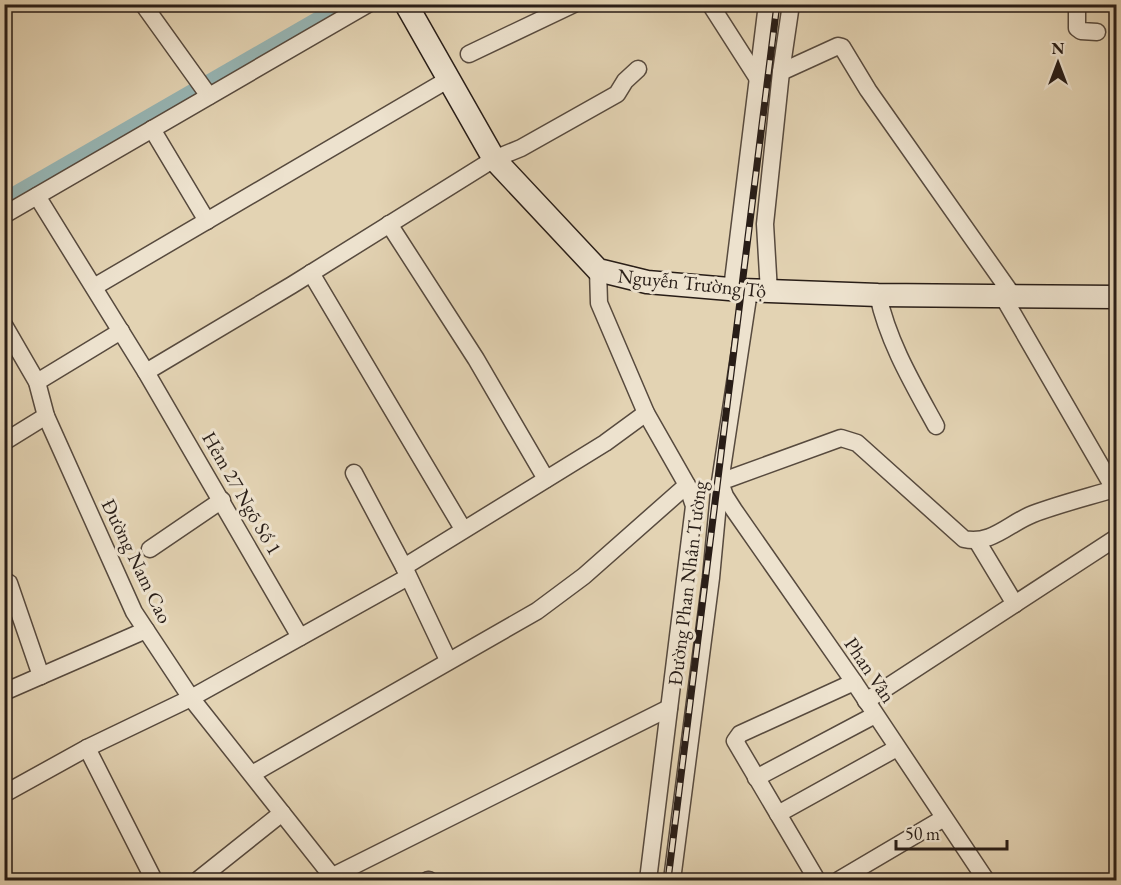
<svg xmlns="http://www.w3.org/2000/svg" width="1121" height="885" font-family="'EB Garamond',serif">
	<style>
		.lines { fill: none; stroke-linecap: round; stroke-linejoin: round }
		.canal { stroke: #97b6b5; stroke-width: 15 }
		.street-casing { stroke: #574a3e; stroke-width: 19 }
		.secondary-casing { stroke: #281d17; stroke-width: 25 }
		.street { stroke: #ede2ce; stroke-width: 16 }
		.secondary { stroke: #ede2ce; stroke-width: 22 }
		.rail-casing { stroke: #281d17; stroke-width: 7 }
		.rail { stroke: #ede2ce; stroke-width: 4.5; stroke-dasharray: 14; stroke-linecap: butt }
		.labels { text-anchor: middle; stroke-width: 6; stroke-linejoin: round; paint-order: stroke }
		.street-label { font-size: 20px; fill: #281d17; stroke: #ede2ce }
	</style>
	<rect width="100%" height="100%" fill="#e3d3b3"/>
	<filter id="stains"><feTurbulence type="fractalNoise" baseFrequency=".00333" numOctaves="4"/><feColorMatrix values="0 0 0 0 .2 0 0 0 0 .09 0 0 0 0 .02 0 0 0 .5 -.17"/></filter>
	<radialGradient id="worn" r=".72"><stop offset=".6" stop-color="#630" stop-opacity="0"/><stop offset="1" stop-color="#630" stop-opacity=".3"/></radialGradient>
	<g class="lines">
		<path class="canal" d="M4,200L344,4"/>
		<defs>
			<g id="street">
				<path d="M143,4L209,96"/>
				<path d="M710,4L758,79"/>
				<path d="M1077,4V28L1081,31L1097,32"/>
				<path d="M469,54L574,4"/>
				<path d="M781,72L838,46L842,47L868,90L1013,296"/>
				<path d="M152,129L207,221"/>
				<path d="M37,196L146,372L300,637"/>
				<path d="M4,215L368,4"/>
				<path d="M389,224L476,359L546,479"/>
				<path d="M598,270L599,303L646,413L687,485L694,506L648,880"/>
				<path d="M311,273L463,529"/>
				<path d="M94,287L449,79"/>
				<path d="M732,289L767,4"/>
				<path d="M769,292L765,224L781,72L791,4"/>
				<path d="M878,295C888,342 913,384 936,426"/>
				<path d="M1002,295L1116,492"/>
				<path d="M4,325L37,382L46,416L134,612L191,698L335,880"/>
				<path d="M146,372L292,285L494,159L521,148L617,94L625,81L638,69"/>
				<path d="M37,382L121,331"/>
				<path d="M4,442L46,416"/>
				<path d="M354,473L404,567L448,660"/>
				<path d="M977,541L1015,604"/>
				<path d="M150,549L222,500"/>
				<path d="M404,567L605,443L646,413"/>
				<path d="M9,583L41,676"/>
				<path d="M4,692L146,630"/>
				<path d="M866,701L1116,538"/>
				<path d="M87,748L154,880"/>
				<path d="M252,774L537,611L584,576L687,485"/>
				<path d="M756,778L875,715"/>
				<path d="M4,794L87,748L191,698L408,577"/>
				<path d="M778,814L897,748"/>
				<path d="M333,876L669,708"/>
				<path d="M198,880L282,813"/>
				<path d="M428,880H429"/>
				<path d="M672,880L711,578L720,482L749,291"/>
				<path d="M817,880L735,741L740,734L854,682"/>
				<path d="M839,880L944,818"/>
				<path d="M986,880L854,682L734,510L725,496L720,482L841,438L857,443L964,539C992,545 1009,523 1033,514C1059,504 1088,497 1114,489"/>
			</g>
			<path id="secondary" d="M406,4L494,159L598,270L647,282L741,290L878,295L1116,297"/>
		</defs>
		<use href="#street" class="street-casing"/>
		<use href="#secondary" class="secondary-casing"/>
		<use href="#street" class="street"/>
		<use href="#secondary" class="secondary"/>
		<defs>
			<path id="rail" d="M668,880L777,4"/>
		</defs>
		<use href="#rail" class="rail-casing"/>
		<use href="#rail" class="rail"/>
	</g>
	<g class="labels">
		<g class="street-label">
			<text transform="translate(692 283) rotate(6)" y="7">Nguyễn Trường Tộ</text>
			<text transform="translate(242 493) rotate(60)" y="7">Hẻm 27 Ngõ Số 1</text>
			<text transform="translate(137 561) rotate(64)" y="7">Đường Nam Cao</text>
			<text transform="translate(687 583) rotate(-83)" y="7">Đường Phan Nhân Tường</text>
			<text transform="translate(870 670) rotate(56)" y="7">Phan Vân</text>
		</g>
	</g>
	<rect width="1121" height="885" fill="none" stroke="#e3d3b3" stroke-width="24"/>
	<rect x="6" y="6" width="1109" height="873" fill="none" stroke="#281d17" stroke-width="3"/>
	<rect x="12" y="12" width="1097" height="861" fill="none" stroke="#281d17" stroke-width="1.5"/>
	<g transform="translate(1058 63)" stroke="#ede2ce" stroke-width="4.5" paint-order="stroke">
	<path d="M0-4.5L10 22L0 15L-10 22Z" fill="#281d17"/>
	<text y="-9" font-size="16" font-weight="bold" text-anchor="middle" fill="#281d17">N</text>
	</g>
	<path d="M896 840v9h111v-9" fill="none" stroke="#281d17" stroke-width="3"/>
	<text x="905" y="840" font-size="18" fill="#281d17" stroke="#ede2ce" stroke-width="4.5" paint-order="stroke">50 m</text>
	<rect width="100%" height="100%" filter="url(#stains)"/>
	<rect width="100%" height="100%" fill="url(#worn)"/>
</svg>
